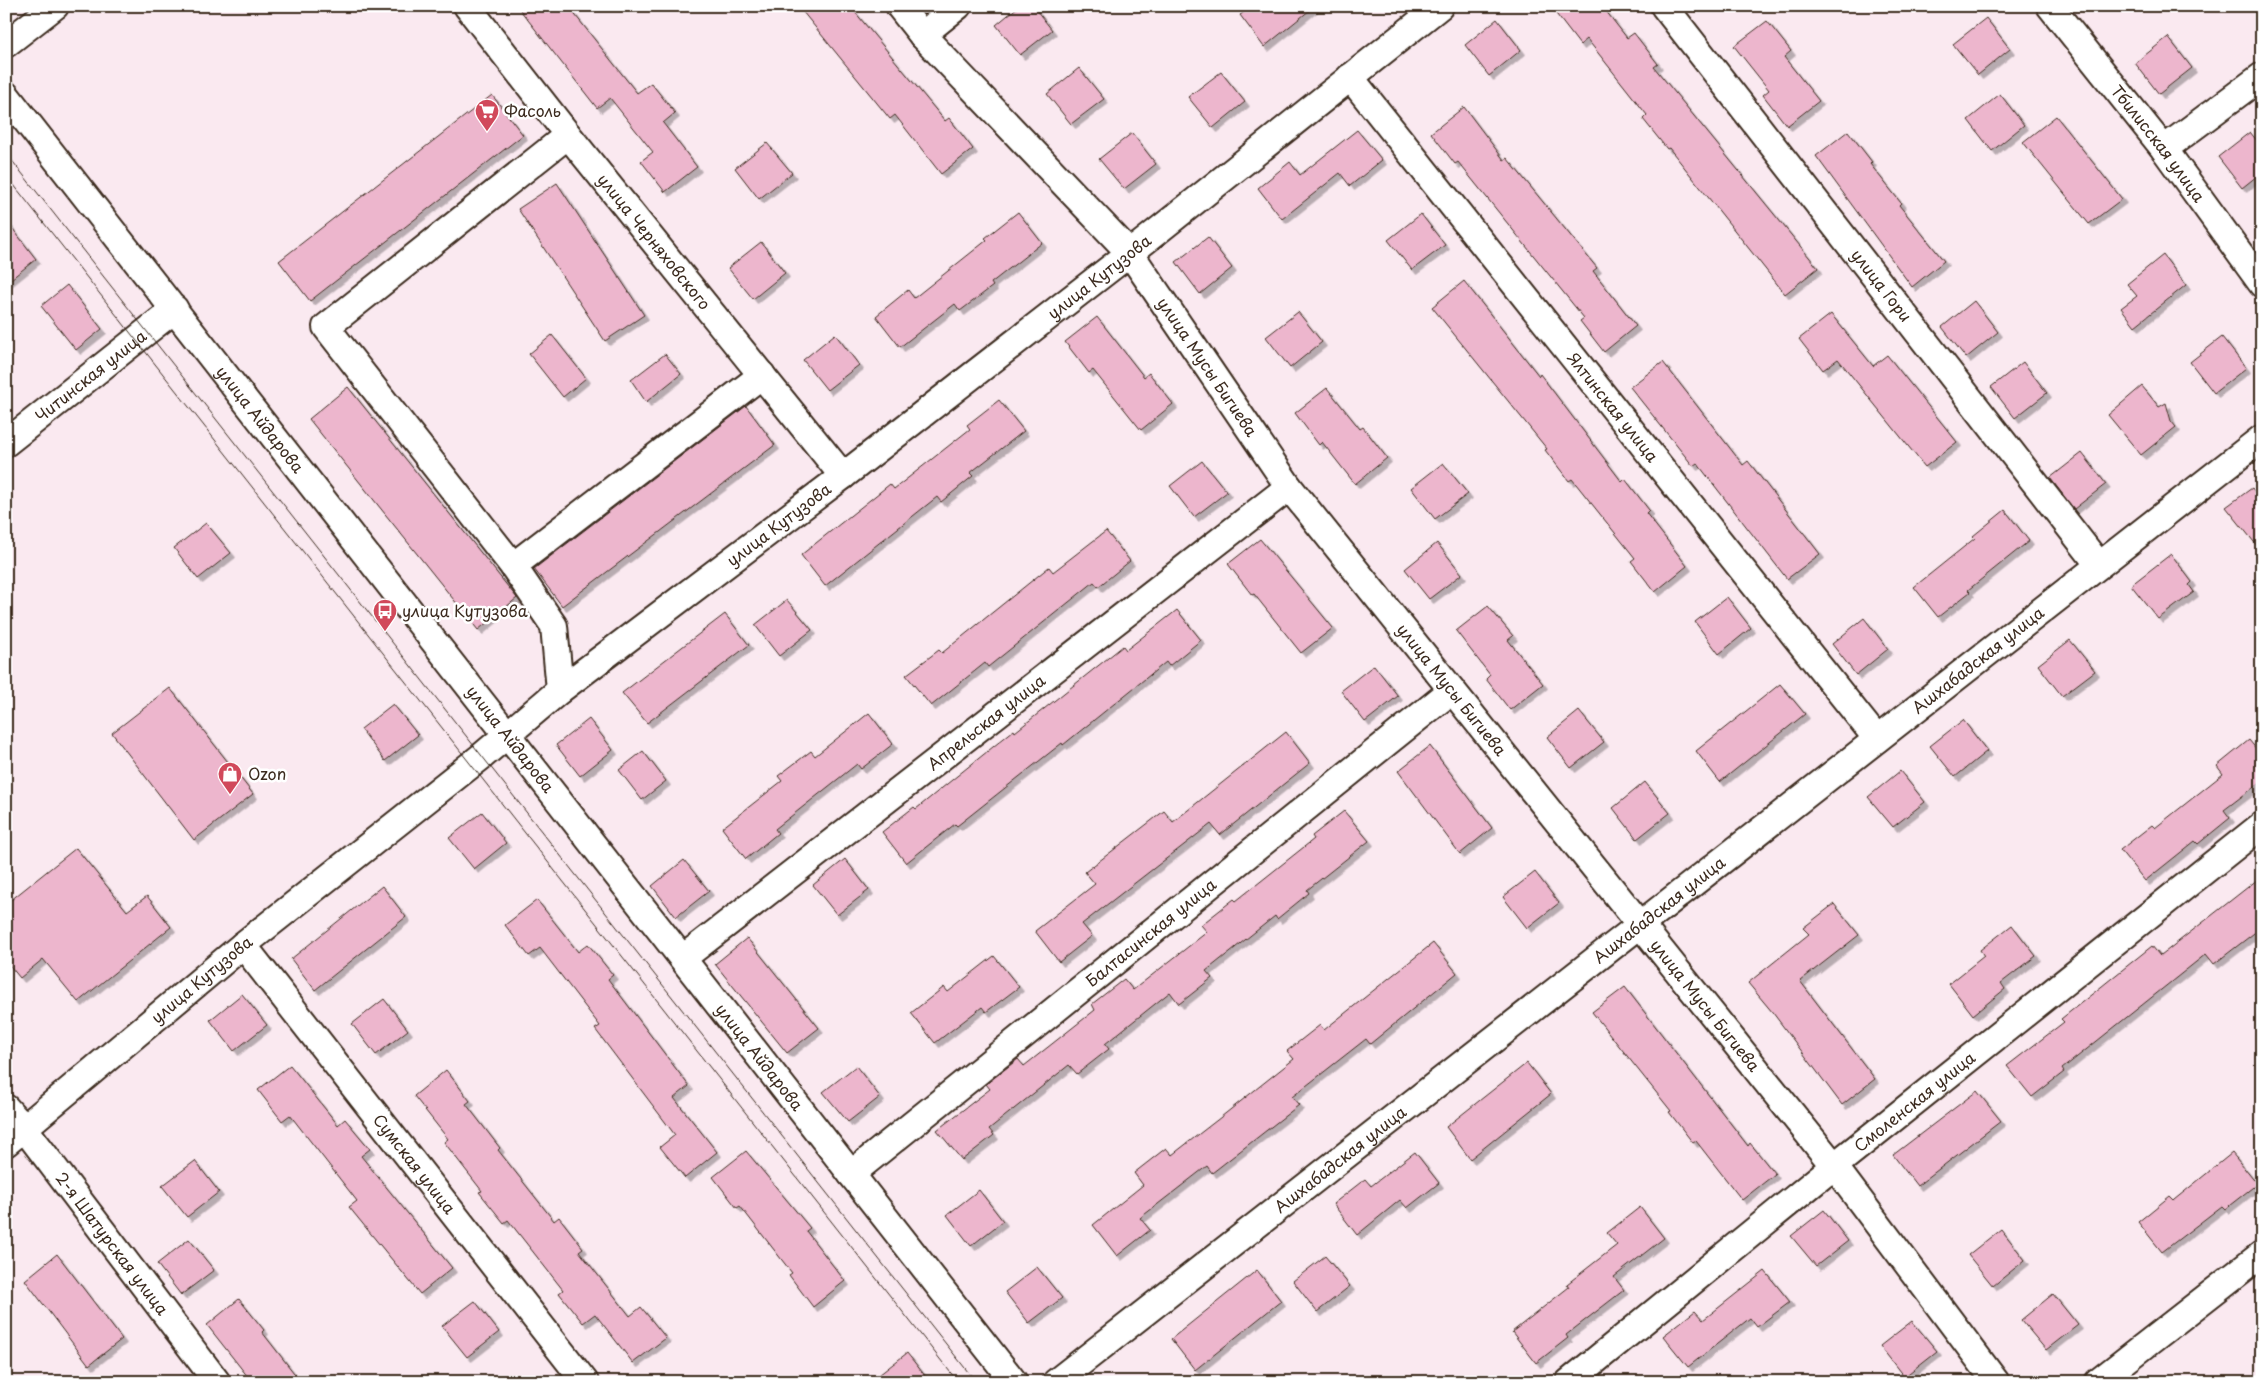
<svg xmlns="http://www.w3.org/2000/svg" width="2268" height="1388" font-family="'Playpen Sans',sans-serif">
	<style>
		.building { fill: #edb6cd; stroke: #3b2a1e; filter: url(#shadow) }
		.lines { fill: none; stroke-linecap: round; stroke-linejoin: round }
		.minor-casing { stroke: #3b2a1e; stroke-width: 30 }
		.minor { stroke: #fff; stroke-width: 26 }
		.tram { stroke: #3b2a1e; stroke-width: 1 }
		.labels { text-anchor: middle; stroke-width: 5; stroke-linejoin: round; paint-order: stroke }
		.poi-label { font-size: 16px; fill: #3b2a1e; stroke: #fff; text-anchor: start }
		.street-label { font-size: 16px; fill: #3b2a1e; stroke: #fff }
	</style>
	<defs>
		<filter id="shadow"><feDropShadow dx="4.5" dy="4.5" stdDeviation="0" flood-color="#0004"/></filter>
	</defs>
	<rect width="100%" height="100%" fill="#fae9f0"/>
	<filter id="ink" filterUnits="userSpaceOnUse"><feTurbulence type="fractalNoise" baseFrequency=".02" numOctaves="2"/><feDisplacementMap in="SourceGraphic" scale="10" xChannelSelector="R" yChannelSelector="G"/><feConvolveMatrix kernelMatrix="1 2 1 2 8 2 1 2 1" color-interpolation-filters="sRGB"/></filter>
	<g filter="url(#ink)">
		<g class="building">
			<path d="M517,6H568L637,93L651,83L675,113L663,123L697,167L665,192L641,161L653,152L610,98L597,108Z"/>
			<path d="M798,6H850L945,121L949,118L973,149L941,174L895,115L890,119Z"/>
			<path d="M1019,6H1033L1052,30L1020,55L996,25Z"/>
			<path d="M1252,6H1315L1264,47L1240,15Z"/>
			<path d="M1550,6H1602L1627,38L1634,33L1658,64L1654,67L1818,268L1785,294L1669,148L1667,149L1643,119L1647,115L1587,39L1580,45Z"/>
			<path d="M1986,18L2010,49L1978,75L1953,44Z"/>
			<path d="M1497,19L1521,50L1489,76L1465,45Z"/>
			<path d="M1767,21L1791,51L1784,57L1819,101L1787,126L1763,95L1769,90L1734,46Z"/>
			<path d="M2168,37L2192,68L2159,94L2135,63Z"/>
			<path d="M1079,68L1104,99L1071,124L1047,94Z"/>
			<path d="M1221,72L1245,102L1213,128L1188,97Z"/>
			<path d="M2000,94L2024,125L1992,151L1968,120Z"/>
			<path d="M492,95L523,135L310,301L279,261Z"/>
			<path d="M1464,107L1504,160L1507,158L1597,268L1593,271L1636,326L1604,352L1580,321L1584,318L1458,162L1455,164L1431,133Z"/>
			<path d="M2056,116L2122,199L2089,224L2023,142Z"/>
			<path d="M1357,130L1382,160L1350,186L1340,173L1282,219L1258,188L1290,162L1300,175Z"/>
			<path d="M1848,131L1872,162L1870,164L1901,203L1899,205L1944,261L1912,287L1816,156Z"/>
			<path d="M2250,132L2262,147V172L2242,188L2218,157Z"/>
			<path d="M1132,133L1156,164L1124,189L1099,159Z"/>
			<path d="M767,143L792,173L759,199L735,168Z"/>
			<path d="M557,183L644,315L605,341L518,209Z"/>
			<path d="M1018,212L1042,243L991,283L993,286L960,311L955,304L900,347L876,316L908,290L914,298L987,240L985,238Z"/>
			<path d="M1421,214L1445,245L1412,270L1388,240Z"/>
			<path d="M6,220L36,259L6,283Z"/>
			<path d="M1208,237L1232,268L1200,294L1176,262Z"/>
			<path d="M761,242L785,273L753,299L728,268Z"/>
			<path d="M2163,255L2186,285L2135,326L2121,308L2137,296L2127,284Z"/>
			<path d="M1464,281L1539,376L1540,374L1622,482L1625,479L1649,510L1646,513L1687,566L1655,592L1631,561L1635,558L1572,479L1569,481L1545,450L1547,449L1432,307Z"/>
			<path d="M67,285L102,329L76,350L41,306Z"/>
			<path d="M1974,301L1998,332L1966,358L1942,327Z"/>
			<path d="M1298,312L1322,342L1290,368L1266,337Z"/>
			<path d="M1831,314L1873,366L1887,355L1957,442L1925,467L1838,359L1823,370L1799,339Z"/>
			<path d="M1097,317L1144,377L1149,373L1173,404L1141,430L1093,370L1089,373L1065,342Z"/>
			<path d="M835,334L859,365L827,390L803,360Z"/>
			<path d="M552,335L586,378L563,397L529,354Z"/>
			<path d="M2222,337L2246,368L2214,393L2190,362Z"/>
			<path d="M665,354L681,374L646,402L631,380Z"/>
			<path d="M1663,362L1743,465L1748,461L1820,554L1787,579L1697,463L1693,466L1630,387Z"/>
			<path d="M2023,362L2047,393L2015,418L1991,387Z"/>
			<path d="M2142,386L2159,407L2166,403L2171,421L2176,427L2141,455L2108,415Z"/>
			<path d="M348,387L517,598L478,630L309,419Z"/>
			<path d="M1327,388L1360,429L1363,427L1387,458L1355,484L1322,442L1319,445L1295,413Z"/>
			<path d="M999,400L1024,431L970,473L973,476L941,502L937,497L825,586L801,555L890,484L894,489L970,429L967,425Z"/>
			<path d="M746,406L775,445L562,606L534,569Z"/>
			<path d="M2082,453L2106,484L2074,509L2050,478Z"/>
			<path d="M1202,461L1227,492L1194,517L1170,486Z"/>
			<path d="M1443,463L1468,494L1435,519L1411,488Z"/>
			<path d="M2252,488L2262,501V552L2226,507Z"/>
			<path d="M2005,510L2029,541L1968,590L1970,592L1938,617L1914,587L1975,538L1973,536Z"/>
			<path d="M206,523L231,553L198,579L174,548Z"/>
			<path d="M1106,531L1130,561L1098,587L1094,582L988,667L985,663L931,706L906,675L939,650L942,653L1049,567L1053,572Z"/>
			<path d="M1260,539L1333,628L1301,653L1254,594L1252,595L1228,564Z"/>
			<path d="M1437,543L1462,574L1429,599L1405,569Z"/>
			<path d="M2171,554L2192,582L2189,585L2194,592L2158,619L2131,585Z"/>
			<path d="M1727,597L1751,628L1719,654L1695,622Z"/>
			<path d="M787,600L812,630L779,656L755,625Z"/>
			<path d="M1488,606L1513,636L1508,640L1543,684L1510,710L1486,679L1490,675L1456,631Z"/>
			<path d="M1177,610L1201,640L1169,666L1166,662L1063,745L1062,743L957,826L955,824L906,863L882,832L914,807L916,809L1014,730L1015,732L1123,646L1126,650Z"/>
			<path d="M725,614L749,645L647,723L622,693Z"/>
			<path d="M1864,618L1888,649L1856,675L1832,644Z"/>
			<path d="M2070,640L2095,671L2062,696L2038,665Z"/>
			<path d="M1374,665L1398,696L1365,722L1341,691Z"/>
			<path d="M1780,684L1805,714L1720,782L1696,751Z"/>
			<path d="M170,688L253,794L194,840L112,733Z"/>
			<path d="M393,704L418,735L385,761L361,729Z"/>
			<path d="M1579,711L1604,742L1571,768L1547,737Z"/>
			<path d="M869,713L893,744L861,769L857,764L775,829L778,833L746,859L722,828L782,781L778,776L811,751L815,756Z"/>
			<path d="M589,719L613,750L580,776L556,745Z"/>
			<path d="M1963,720L1987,751L1955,777L1930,746Z"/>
			<path d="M1286,732L1310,763L1220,835L1211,824L1082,924L1092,936L1059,962L1035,931L1095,884L1085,872L1164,811L1173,822Z"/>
			<path d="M2249,740L2262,756V781L2224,810L2230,818L2198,844L2195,841L2145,881L2120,850L2152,825L2155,828L2223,774L2217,766Z"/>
			<path d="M1430,746L1492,828L1460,854L1398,771Z"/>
			<path d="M643,751L666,781L642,800L619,770Z"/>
			<path d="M1900,771L1925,802L1893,827L1868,797Z"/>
			<path d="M1645,782L1670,813L1637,839L1613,808Z"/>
			<path d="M1344,811L1369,841L1307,890L1309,893L1277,919L1275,916L1206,971L1212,978L1179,1004L1170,992L1105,1044L1109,1049L1077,1074L1069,1065L989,1129L994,1135L962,1160L937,1130L990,1089L986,1084L1018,1059L1024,1066L1095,1010L1092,1004L1124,979L1133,990L1207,932L1201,925L1234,899L1236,901L1314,839L1312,836Z"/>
			<path d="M482,812L506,843L474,869L449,838Z"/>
			<path d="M76,848L127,911L147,896L171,927L78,1002L43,959L20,978L6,961V904Z"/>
			<path d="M845,859L869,890L837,915L813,885Z"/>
			<path d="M684,860L709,891L676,917L652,886Z"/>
			<path d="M1535,872L1559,903L1527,928L1503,897Z"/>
			<path d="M2262,876V927L2214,964L2206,954L2062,1069L2064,1072L2032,1097L2007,1066L2064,1022L2061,1019L2152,946L2160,956Z"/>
			<path d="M382,886L406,917L315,990L291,959Z"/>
			<path d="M537,900L578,952L588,944L613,975L608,979L689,1086L674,1098L717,1152L685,1178L660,1147L675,1135L595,1029L600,1026L540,948L529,956L505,925Z"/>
			<path d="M1834,904L1859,935L1800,981L1875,1079L1842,1105L1773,1013L1748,983L1809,934L1803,928Z"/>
			<path d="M2012,925L2036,956L2001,983L2005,989L1973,1015L1949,984L1984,956L1980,950Z"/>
			<path d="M747,938L819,1028L787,1053L715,964Z"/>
			<path d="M1433,943L1457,973L1370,1044L1366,1039L1292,1097L1299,1105L1212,1173L1207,1166L1140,1218L1150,1230L1117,1256L1093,1225L1143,1185L1134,1173L1166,1148L1172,1155L1221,1117L1294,1059L1287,1051L1320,1025L1324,1030Z"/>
			<path d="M994,956L1019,987L986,1012L982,1007L935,1043L911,1013L944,987L948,992Z"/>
			<path d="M1625,987L1748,1146L1750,1143L1775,1174L1742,1200L1696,1141L1693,1143L1669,1112L1671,1111L1592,1012Z"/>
			<path d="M242,994L267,1025L234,1051L210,1020Z"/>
			<path d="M384,999L408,1030L376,1055L352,1024Z"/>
			<path d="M1527,1063L1551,1094L1470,1159L1446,1127Z"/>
			<path d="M290,1065L338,1125L345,1119L370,1149L361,1156L452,1268L420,1294L349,1207L357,1201L290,1115L282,1121L258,1090Z"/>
			<path d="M856,1066L880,1097L848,1122L823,1092Z"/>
			<path d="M446,1070L470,1101L466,1104L500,1148L498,1150L554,1221L559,1217L583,1248L579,1251L630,1316L641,1307L666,1338L633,1363L595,1314L583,1323L559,1293L563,1290L508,1220L504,1223L479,1192L482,1191L444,1142L448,1139L414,1096Z"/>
			<path d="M1977,1091L2001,1121L1917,1186L1893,1155Z"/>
			<path d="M746,1151L810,1228L806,1231L845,1281L813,1307L789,1275L792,1273L740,1206L737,1208L713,1177Z"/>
			<path d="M1415,1152L1439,1183L1407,1208L1400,1200L1357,1235L1333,1204L1365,1179L1371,1186Z"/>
			<path d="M2232,1153L2257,1184L2225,1209L2222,1206L2162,1252L2138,1222L2170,1196L2174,1200Z"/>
			<path d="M195,1161L219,1192L187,1217L162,1186Z"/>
			<path d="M979,1190L1003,1221L971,1246L947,1215Z"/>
			<path d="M1640,1207L1664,1238L1614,1277L1624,1290L1566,1335L1568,1338L1536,1363L1512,1332L1569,1287L1567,1284L1617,1245L1607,1233Z"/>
			<path d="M1824,1210L1848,1241L1816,1266L1791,1236Z"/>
			<path d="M2001,1229L2025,1260L1993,1286L1968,1255Z"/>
			<path d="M189,1239L214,1270L181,1295L157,1264Z"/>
			<path d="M57,1254L122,1339L89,1365L25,1280Z"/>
			<path d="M1325,1256L1350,1286L1317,1312L1293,1281Z"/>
			<path d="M1037,1267L1062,1298L1029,1323L1005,1292Z"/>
			<path d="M1257,1270L1281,1301L1195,1370L1171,1339Z"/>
			<path d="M1765,1271L1790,1302L1757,1327L1750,1318L1688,1367L1663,1336L1695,1311L1703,1320Z"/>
			<path d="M2053,1294L2078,1325L2046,1350L2021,1320Z"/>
			<path d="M239,1299L264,1330L262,1332L301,1382H252L207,1325Z"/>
			<path d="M475,1301L499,1332L467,1357L442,1326Z"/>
			<path d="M1912,1321L1937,1351L1904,1377L1880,1346Z"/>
			<path d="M907,1353L930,1382H870Z"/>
		</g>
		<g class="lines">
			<defs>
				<g id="minor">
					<path id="s1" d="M467,6L568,135L843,476"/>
					<path id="s2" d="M899,6L922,35L1130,253L1289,487L1834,1166L1996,1382"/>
					<path id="s3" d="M1664,6L2099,565"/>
					<path id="s4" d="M2050,6L2164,149L2262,284"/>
					<path d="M922,35L958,6"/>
					<path d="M6,44L55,6"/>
					<path id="s5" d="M1350,77L1877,739"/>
					<path id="s6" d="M6,95L1014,1382"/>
					<path d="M2164,149L2262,76"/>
					<path id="s7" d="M6,443L175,309"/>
					<path d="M513,566L762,375"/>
					<path d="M560,690L554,626L513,566L326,327L568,135"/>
					<path id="s8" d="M243,945L585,1382"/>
					<path id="s9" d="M683,958L1289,487"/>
					<path id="s10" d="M6,1108L25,1129L217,1382"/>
					<path id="s11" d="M6,1143L243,945L482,756L560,690L843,476L1130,253L1440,6"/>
					<path id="s12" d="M851,1174L1451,691"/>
					<path id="s13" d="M1056,1382L2262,438"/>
					<path id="s14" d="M1569,1382L1834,1166L2262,825"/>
					<path d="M2098,1382L2262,1254"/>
				</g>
			</defs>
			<use href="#minor" class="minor-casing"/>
			<use href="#minor" class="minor"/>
			<g class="tram">
				<path d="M6,153L976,1382"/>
				<path d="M6,175L958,1382"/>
			</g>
		</g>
	</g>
	<defs>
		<symbol id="supermarket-pin" viewBox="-11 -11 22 30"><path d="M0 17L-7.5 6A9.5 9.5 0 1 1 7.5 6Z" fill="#d1495b" stroke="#fff"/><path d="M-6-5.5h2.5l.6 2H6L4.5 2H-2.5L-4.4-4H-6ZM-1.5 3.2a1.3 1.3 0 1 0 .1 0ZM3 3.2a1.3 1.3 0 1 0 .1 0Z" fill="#fff"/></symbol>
		<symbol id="bus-pin" viewBox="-11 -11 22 30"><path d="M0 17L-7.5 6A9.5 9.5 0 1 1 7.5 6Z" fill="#d1495b" stroke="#fff"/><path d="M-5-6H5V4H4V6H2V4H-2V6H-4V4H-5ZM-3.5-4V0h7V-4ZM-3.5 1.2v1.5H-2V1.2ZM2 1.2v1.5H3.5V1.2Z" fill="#fff"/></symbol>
		<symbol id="shop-pin" viewBox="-11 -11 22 30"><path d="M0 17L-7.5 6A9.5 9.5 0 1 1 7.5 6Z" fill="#d1495b" stroke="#fff"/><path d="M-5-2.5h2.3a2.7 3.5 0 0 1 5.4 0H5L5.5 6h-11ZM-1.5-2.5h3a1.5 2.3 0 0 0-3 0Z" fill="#fff"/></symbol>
	</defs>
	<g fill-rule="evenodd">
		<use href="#supermarket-pin" x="473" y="97" width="28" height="38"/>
		<use href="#bus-pin" x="371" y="597" width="28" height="38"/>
		<use href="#shop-pin" x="216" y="760" width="28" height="38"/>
	</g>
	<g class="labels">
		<g class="poi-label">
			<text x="504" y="117">Фасоль</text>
			<text x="402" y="617">улица Кутузова</text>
			<text x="248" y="780">Ozon</text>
		</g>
		<g class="street-label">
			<text dy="6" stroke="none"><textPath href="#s4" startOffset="175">Тбилисская улица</textPath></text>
			<text dy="6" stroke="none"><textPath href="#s1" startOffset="301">улица Черняховского</textPath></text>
			<text dy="6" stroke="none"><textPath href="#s11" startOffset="1395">улица Кутузова</textPath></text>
			<text dy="6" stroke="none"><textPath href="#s3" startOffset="354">улица Гори</textPath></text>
			<text dy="6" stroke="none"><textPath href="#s2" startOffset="476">улица Мусы Бигиева</textPath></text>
			<text dy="6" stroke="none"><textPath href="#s7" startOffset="108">Читинская улица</textPath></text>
			<text dy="6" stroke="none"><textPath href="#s5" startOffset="422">Ялтинская улица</textPath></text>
			<text dy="6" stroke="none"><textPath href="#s6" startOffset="412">улица Айдарова</textPath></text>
			<text dy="6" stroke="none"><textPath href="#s11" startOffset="990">улица Кутузова</textPath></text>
			<text dy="6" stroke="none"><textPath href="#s13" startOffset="1171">Ашхабадская улица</textPath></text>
			<text dy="6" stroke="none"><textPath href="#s2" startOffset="881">улица Мусы Бигиева</textPath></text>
			<text dy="6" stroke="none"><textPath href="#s9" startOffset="384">Апрельская улица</textPath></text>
			<text dy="6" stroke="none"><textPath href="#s6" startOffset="818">улица Айдарова</textPath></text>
			<text dy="6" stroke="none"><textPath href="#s13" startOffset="766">Ашхабадская улица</textPath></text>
			<text dy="6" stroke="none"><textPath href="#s12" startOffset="385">Балтасинская улица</textPath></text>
			<text dy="6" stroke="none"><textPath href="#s11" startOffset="255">улица Кутузова</textPath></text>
			<text dy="6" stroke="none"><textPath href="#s2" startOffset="1286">улица Мусы Бигиева</textPath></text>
			<text dy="6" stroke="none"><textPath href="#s6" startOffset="1222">улица Айдарова</textPath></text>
			<text dy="6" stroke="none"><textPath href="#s14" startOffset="445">Смоленская улица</textPath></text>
			<text dy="6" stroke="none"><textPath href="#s13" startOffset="361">Ашхабадская улица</textPath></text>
			<text dy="6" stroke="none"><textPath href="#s8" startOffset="278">Сумская улица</textPath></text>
			<text dy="6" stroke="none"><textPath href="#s10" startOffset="172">2-я Шатурская улица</textPath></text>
		</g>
	</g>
	<rect width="2268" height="1388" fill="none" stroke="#fff" stroke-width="25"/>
	<rect x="12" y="12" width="2243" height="1363" fill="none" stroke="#3b2a1e" stroke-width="2" filter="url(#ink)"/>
</svg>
